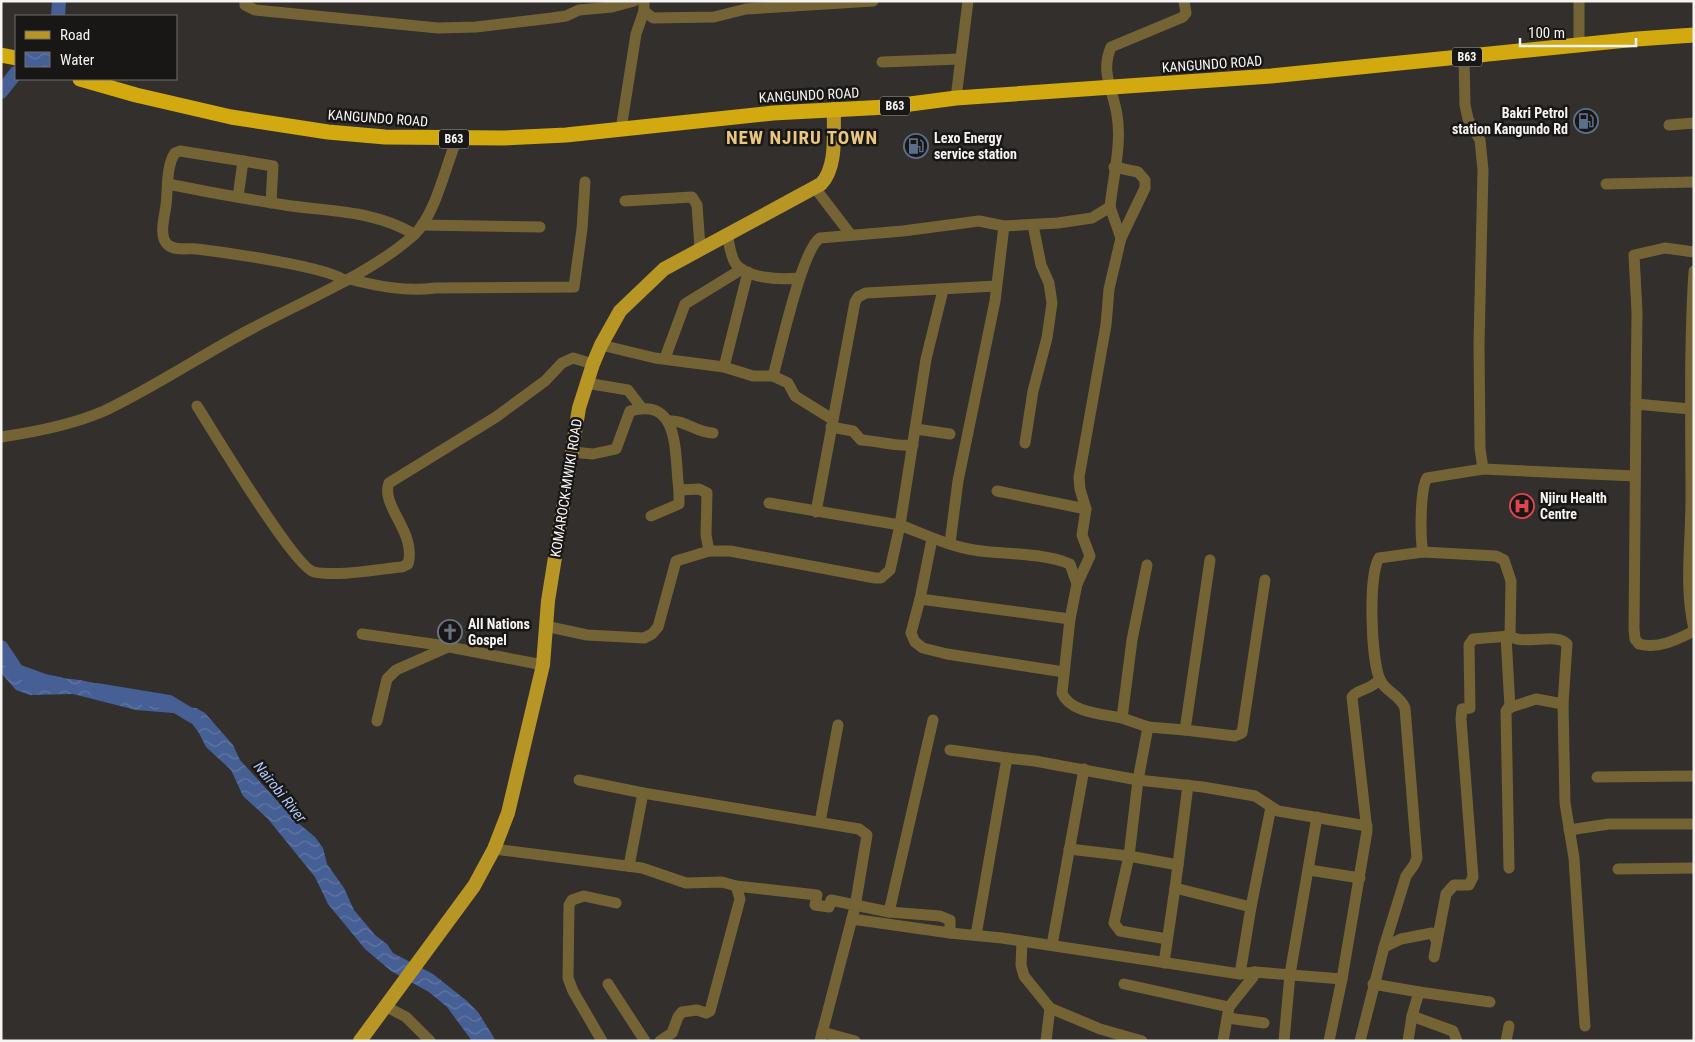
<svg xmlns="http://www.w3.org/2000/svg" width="1695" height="1042" font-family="'Roboto Condensed',sans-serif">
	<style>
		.water { fill: url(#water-waves) }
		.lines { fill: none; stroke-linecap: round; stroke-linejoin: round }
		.river { stroke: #466095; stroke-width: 14 }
		.minor { stroke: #746435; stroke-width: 11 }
		.major { stroke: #b89626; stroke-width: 14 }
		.highway { stroke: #d2a90e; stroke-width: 15 }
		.labels { text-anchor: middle; stroke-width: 5; stroke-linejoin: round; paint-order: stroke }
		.shield { fill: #191716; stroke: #b4b2b1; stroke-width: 1 }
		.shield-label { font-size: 12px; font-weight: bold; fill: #f6f4f3 }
		.street-label { font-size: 14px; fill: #f6f4f3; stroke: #191716 }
		.poi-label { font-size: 14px; font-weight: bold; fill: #f6f4f3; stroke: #191716; text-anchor: start }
		.water-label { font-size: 15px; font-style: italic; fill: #afc7f7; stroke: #191716 }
		.district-label { font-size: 19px; font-weight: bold; letter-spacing: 1px; fill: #eac77e; stroke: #191716 }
	</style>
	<defs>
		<pattern id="water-waves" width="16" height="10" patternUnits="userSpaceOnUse" patternTransform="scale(1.25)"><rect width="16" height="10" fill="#466095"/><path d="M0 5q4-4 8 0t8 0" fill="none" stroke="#6177a4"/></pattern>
	</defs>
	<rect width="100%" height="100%" fill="#322f2d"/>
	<path class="water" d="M1,641C10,655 17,668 28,680L61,678L80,680L98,684L114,693L150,705L196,708L205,713L233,745L240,760L271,794L280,804L290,809L291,817L315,837L323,848L327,864L344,888L354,910L375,935L387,944L393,953L433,974L467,1001L478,1012L496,1041H472L447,1007L429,992L391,971L365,949L328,904L315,877L268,819L243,796L231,770L206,747L199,733L185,714L136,710L73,694L30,695L16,690L1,673Z"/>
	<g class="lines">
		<g class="river">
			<path d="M58,16L59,1"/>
			<path d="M1,92L16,73"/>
			<path d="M1,647L17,671L45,681L60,684"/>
			<path d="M96,690L169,702L194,717"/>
		</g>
		<g class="minor">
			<path d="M245,1V5L255,10L438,28L476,27L552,18L566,16L579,10L612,7L634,1"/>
			<path d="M1579,1V44"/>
			<path d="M644,11L653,18L714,17L746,9L873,1"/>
			<path d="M882,62L959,59"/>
			<path d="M956,98L968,1"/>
			<path d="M1669,125L1694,123"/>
			<path d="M621,129L636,34L644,11V1"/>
			<path d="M243,161L273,166L271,203"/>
			<path d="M1114,167L1138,172L1145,180V188L1121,238"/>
			<path d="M168,184C207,192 246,199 285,205C331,212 373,210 414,234"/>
			<path d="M1606,184L1694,182"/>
			<path d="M815,188L851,235"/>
			<path d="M238,197L243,161L180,151L175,153C166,166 168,189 166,205C165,215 158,237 168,245C175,251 188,248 197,249C222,252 331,267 345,281"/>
			<path d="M625,201L692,197L697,205L700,248"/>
			<path d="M1110,207C1113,178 1122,144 1117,115C1113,89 1100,73 1111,47L1183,17L1186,13L1184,1"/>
			<path d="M422,225L540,227"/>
			<path d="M727,234C729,242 730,253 734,261C743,279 782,280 799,278"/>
			<path d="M1694,271C1689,347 1691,423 1691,500C1691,543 1684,587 1694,629"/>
			<path d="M349,279C377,286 406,292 435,288L574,287L582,229L585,182"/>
			<path d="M943,290L926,359L900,525C924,534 948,546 974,550C1005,555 1041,552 1070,564L1077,584L1070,619L1062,693C1070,713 1104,714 1122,718"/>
			<path d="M601,345L655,358L724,367L753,376H773L788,383L795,396L832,419"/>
			<path d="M665,358L685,304L742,269"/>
			<path d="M724,367L748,272"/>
			<path d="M773,376C780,352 802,249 820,238L903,231L979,221L1004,226L1058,223L1092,218L1110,207L1121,238L1109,289L1106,325L1079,477L1080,489L1086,509L1082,535L1090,556L1077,584"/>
			<path d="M586,383L628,390L641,407"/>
			<path d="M1636,404L1637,312L1634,255L1665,248L1694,252"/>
			<path d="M197,406C213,431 294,567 314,572C337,577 379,569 402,567L408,564C417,532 380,506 389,483L496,417L545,381L562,363L573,358L593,364"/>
			<path d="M1690,409L1636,404L1634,629L1635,639L1639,644C1659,649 1676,640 1694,631"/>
			<path d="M670,421C685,420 697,433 713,433"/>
			<path d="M831,427L853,431L861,440C879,441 895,447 913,445"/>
			<path d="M916,429L950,434"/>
			<path d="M1,437C35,432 72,425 104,411C155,387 203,354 253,328C305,300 370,274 414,235C436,214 445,167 457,139"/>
			<path d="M1025,443L1033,391L1047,338L1052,303L1049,283L1041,265L1033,225"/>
			<path d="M572,452L593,454L616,449L630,411C682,396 674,457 679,490L699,489L707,493L706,535L709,551"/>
			<path d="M1483,469L1635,476"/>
			<path d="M997,491L1086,509"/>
			<path d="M816,512L855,302L858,297L866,293L996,286"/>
			<path d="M651,516L679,504V490"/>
			<path d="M932,539L920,599L1070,619"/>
			<path d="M950,543L958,481L995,301L1004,226"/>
			<path d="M1423,552C1420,538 1420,489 1427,478L1483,469L1480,448L1479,344L1483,170L1480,140L1468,119L1465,105L1464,57"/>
			<path d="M1147,565L1132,640L1122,718L1148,727L1185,730L1210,560"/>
			<path d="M920,599L911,633L915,642L923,648L947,654L1064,672"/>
			<path d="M545,626L587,635L644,638L652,634L658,627L676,561L709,551H730L875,578H881L890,570L900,525L769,503"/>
			<path d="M362,634L439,645L543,665"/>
			<path d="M1506,636L1510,708"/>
			<path d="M377,721L387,679L396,670L448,647"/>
			<path d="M1148,727L1138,780L1129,856L1114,923L1120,931L1167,939"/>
			<path d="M1185,730L1235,736L1242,733L1265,580"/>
			<path d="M950,750L1007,758"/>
			<path d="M1597,777L1694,776"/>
			<path d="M579,780L643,793L629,866"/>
			<path d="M643,793L859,829L867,835L855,907L820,1041"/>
			<path d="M820,822L838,725"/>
			<path d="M1569,830L1609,824H1694"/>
			<path d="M494,849L642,868L686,883L722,882L736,886L817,895L815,905L829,907L831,900L889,912L940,916L950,920V933L1002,938L1240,974L1251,907L1175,888L1178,865L1129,856L1069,849"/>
			<path d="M1178,865L1188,785"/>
			<path d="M1509,868L1506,711L1508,708L1536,699L1563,704"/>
			<path d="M1618,869L1694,868"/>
			<path d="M1309,870L1360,878"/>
			<path d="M1251,907L1271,807"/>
			<path d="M889,912L933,720"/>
			<path d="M852,919L950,933"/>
			<path d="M976,935L1007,758L1035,761L1138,780L1203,787L1255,796L1278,811L1367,826"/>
			<path d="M1022,942L1021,965L1024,976L1050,1008L1100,1029L1142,1041"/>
			<path d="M1052,945L1084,769"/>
			<path d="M1384,947L1401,939L1432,933L1437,941"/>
			<path d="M1434,957L1446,894L1454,885H1469L1473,877L1461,719L1462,709L1470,708L1469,645L1473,639L1510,636"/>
			<path d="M1164,963L1175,888"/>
			<path d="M1255,972L1342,979"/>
			<path d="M608,984L645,1041"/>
			<path d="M1124,984L1229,1007"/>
			<path d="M1373,984L1419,992L1412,1016L1408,1041"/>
			<path d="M1419,992L1490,1002"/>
			<path d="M385,1006L406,1017L430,1041"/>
			<path d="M1412,1016L1453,1031L1457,1041"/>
			<path d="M1228,1018L1264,1023"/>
			<path d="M822,1032L855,1041"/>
			<path d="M602,1041L573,991L568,978L569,905L572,900L584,896L616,903"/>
			<path d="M660,1041L672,1033L678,1017L682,1012L697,1010L706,1013L710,1011L740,899L736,886"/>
			<path d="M1046,1041L1050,1008"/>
			<path d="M1223,1041L1229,1007L1253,977L1255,972L1240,974"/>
			<path d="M1284,1041L1290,974L1317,817"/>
			<path d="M1329,1041L1342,979L1367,831L1352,697C1357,689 1370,691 1380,679"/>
			<path d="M1360,1041L1384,947L1406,876L1414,865L1417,858L1405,708C1400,695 1386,692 1380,680C1371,659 1368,576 1379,558L1423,552L1496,556L1504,560L1511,581L1510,636C1524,646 1556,632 1567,644L1563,704L1565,803L1574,858L1585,1026"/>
			<path d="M1506,1041L1509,1026"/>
		</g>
		<path class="major" d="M360,1041L474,886L494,849L508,813L543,665L548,601L579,408L593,364L601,345L620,311L664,269L821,184C838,166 833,132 834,109"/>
		<g class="highway">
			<path d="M1,55L16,58"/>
			<path d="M80,79L136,95L231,117L328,132L385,137L504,138L566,135L773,113L887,107L956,98L1271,76L1637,39L1694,35"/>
		</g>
	</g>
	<defs>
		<symbol id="fuel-ring" viewBox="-11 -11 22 22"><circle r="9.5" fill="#191716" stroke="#5c6f8a" stroke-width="1.5"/><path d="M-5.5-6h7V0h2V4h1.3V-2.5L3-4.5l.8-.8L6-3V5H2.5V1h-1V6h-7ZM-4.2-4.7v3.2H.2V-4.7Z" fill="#5c6f8a"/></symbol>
		<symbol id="hospital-ring" viewBox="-11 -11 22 22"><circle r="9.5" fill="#191716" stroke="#e0444e" stroke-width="1.5"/><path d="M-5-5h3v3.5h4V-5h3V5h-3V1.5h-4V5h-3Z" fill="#e0444e"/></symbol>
		<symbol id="church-ring" viewBox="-11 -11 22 22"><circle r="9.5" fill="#191716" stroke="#6b7280" stroke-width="1.5"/><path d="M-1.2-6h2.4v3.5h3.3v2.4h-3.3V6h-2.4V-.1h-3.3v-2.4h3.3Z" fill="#6b7280"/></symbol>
	</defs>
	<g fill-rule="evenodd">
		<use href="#fuel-ring" x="1572" y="107" width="28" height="28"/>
		<use href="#fuel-ring" x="902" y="132" width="28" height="28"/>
		<use href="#hospital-ring" x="1508" y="492" width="28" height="28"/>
		<use href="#church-ring" x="436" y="618" width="28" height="28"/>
	</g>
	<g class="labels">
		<g class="shield">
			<rect x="1452" y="47.5" width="30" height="19" rx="4"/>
			<rect x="880" y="96.5" width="30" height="19" rx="4"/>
			<rect x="439" y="129.5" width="30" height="19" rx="4"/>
		</g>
		<g class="shield-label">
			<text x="1467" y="61">B63</text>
			<text x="895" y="110">B63</text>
			<text x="454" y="143">B63</text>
		</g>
		<g class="street-label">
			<text transform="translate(1212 64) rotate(-4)" y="5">KANGUNDO ROAD</text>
			<text transform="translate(809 95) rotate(-3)" y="5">KANGUNDO ROAD</text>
			<text transform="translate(378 118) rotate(4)" y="5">KANGUNDO ROAD</text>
			<text transform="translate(566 488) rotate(-81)" y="5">KOMAROCK-MWIKI ROAD</text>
		</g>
		<g class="poi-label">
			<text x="1568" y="118" text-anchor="end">Bakri Petrol<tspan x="1568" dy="16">station Kangundo Rd</tspan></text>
			<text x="934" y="143">Lexo Energy<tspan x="934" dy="16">service station</tspan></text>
			<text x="1540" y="503">Njiru Health<tspan x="1540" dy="16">Centre</tspan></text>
			<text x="468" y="629">All Nations<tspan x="468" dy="16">Gospel</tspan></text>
		</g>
		<g class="water-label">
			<text transform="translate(280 792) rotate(51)" y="5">Nairobi River</text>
		</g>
		<g class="district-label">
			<text x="802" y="144">NEW NJIRU TOWN</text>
		</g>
	</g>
	<rect width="1695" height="1042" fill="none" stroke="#f6f4f3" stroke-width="5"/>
	<rect x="15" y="15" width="162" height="65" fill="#191716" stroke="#716f6e"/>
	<rect x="25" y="31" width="25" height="8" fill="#b89626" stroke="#716f6e"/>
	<text x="60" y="40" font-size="15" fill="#f6f4f3">Road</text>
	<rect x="25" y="52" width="25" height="15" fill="url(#water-waves)" stroke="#716f6e"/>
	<text x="60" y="65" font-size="15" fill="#f6f4f3">Water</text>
	<path d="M1520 38v8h116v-8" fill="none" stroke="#f6f4f3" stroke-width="2.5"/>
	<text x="1528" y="38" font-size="15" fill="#f6f4f3" stroke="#191716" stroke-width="4" paint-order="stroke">100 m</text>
</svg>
